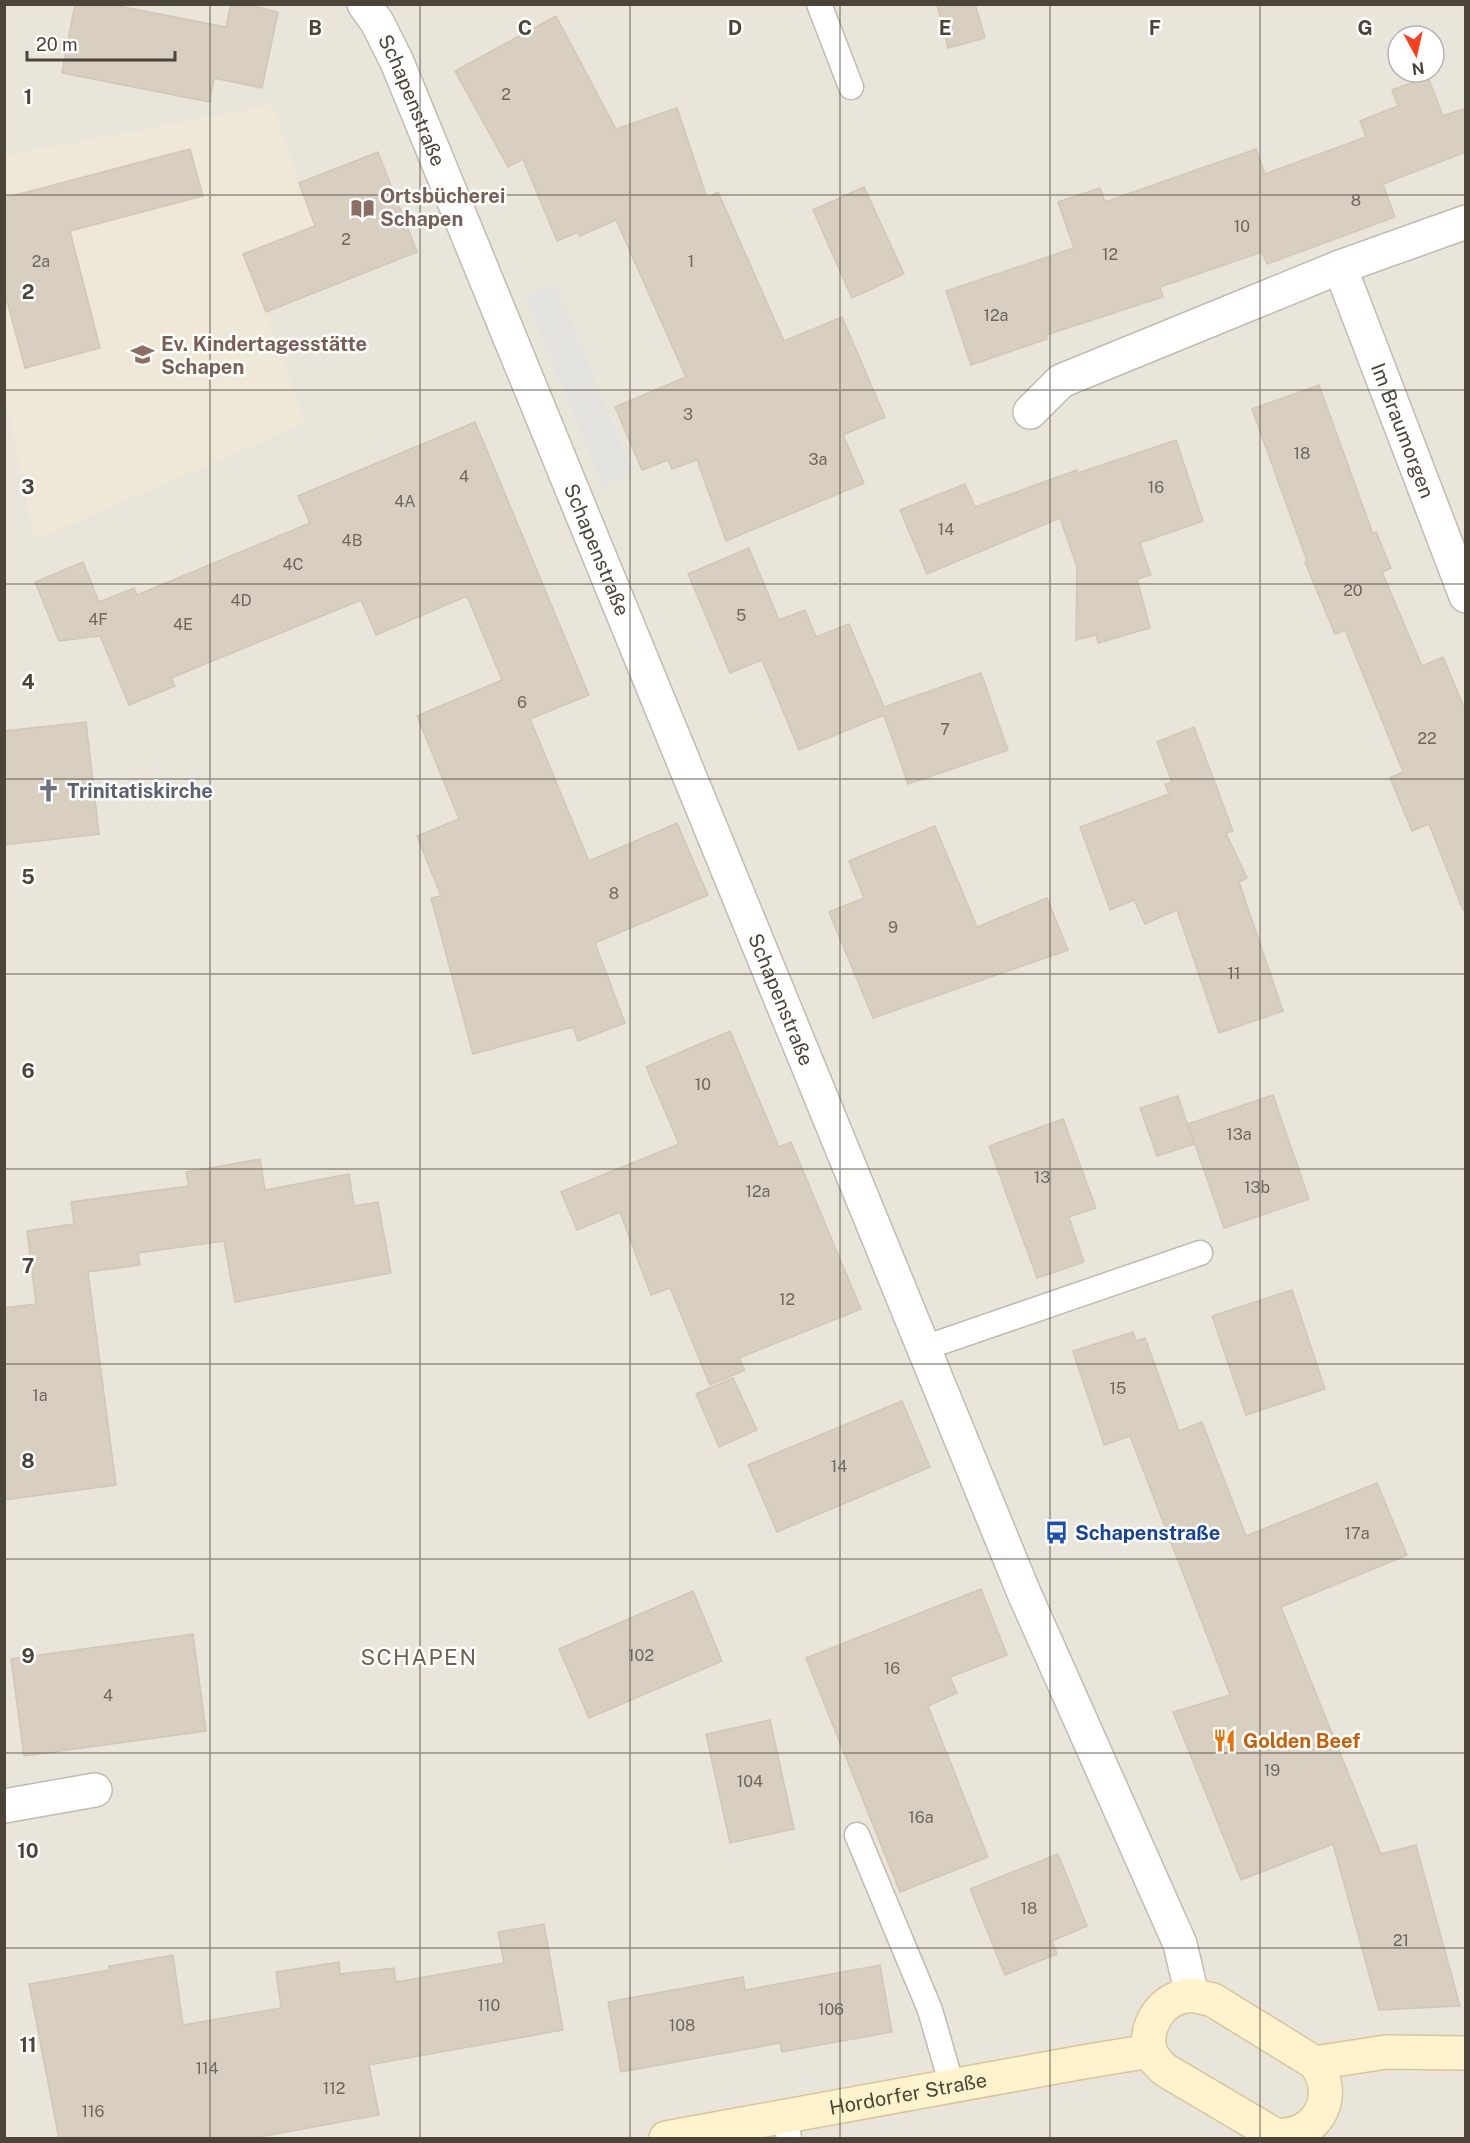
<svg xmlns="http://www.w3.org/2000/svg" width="1470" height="2143" font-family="'Public Sans',sans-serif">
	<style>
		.residential { fill: #eae5da; fill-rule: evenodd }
		.education { fill: #efe8d6 }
		.parking { fill: #e5e3e0 }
		.building { fill: #d8cfc1; stroke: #d3c7b4; stroke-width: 1.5 }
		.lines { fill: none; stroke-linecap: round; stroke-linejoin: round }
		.service-casing { stroke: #c2bbae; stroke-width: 27 }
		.minor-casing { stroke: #c2bbae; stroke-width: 36 }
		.tertiary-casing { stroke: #c2bbae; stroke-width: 36 }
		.secondary-casing { stroke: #d6c79b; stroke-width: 36 }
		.service { stroke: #fff; stroke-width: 24 }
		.minor { stroke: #fff; stroke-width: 33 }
		.tertiary { stroke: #fff; stroke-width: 33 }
		.secondary { stroke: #fff3cd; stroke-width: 33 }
		.grid { fill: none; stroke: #4b4439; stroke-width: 1.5; stroke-opacity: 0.55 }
		.labels { text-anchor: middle; stroke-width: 5; stroke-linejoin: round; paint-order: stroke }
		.number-label { font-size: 16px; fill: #6e675b }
		.street-label { font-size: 20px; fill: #4b4439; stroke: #fff }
		.education-label { font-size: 20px; font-weight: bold; fill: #785e54; stroke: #fff; text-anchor: start }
		.worship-label { font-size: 20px; font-weight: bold; fill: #5b616d; stroke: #fff; text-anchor: start }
		.transit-label { font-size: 20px; font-weight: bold; fill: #164399; stroke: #fff; text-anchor: start }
		.food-label { font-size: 20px; font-weight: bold; fill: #c56008; stroke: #fff; text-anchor: start }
		.quarter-label { font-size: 22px; letter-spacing: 1.5px; fill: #6e6250; stroke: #fff }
		.grid-label { font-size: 20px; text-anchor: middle; font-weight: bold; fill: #4b4439; stroke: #fff; stroke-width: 5; stroke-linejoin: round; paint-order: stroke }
	</style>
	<rect width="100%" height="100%" fill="#f6f3ec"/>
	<path class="residential" d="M5,5H1465V2138H5ZM1398,36H1434V72H1398Z"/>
	<path class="education" d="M272,105L315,226L243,254L266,312L305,423L35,540L5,398L4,156Z"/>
	<path class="parking" d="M556,284L633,473L603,486L526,297Z"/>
	<g class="building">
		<path d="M75,4H108L226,27L231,4H244L278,12L262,88L214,78L210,102L62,73Z"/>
		<path d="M937,4H975L985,38L948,48Z"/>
		<path d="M556,16L616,129L677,108L707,198L718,192L784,341L842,317L885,417L843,435L864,483L726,541L697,460L672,469L668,460L642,470L615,407L686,377L616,220L580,236L578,232L557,241L523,159L508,167L455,71Z"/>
		<path d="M1428,77L1443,116L1466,108V152L1383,184L1395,217L1267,264L1262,252L1160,287L1163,297L1046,335L1047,339L971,365L946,291L1074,248L1058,202L1100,188L1105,202L1256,149L1265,174L1366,137L1360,121L1398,106L1392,90Z"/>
		<path d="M190,149L203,196L70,231L100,348L25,368L4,290V198Z"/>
		<path d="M378,152L417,252L266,312L243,254L315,226L299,183Z"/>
		<path d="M864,187L904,274L852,298L813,210Z"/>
		<path d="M1319,385L1373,534L1376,532L1391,568L1382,572L1422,666L1443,657L1466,712V910H1463L1429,824L1412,831L1390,778L1403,772L1345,630L1335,634L1305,562L1307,561L1252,409Z"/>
		<path d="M475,422L589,695L530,719L589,861L677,823L708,895L595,943L625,1023L578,1041L573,1027L473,1054L431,898L441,896L417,836L459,819L417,716L502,680L467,596L376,635L361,600L171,678L175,686L129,705L100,636L59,641L35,582L83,562L99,602L134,588L137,595L310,523L298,496Z"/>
		<path d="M1176,440L1203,521L1140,543L1151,575L1137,579L1150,628L1098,643L1096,635L1076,640L1077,567L1060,518L927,574L900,510L965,484L975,507L1077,470L1078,473Z"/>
		<path d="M749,548L779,620L805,610L816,637L849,624L884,707L981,673L1008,750L908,784L884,715L799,750L762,660L730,673L688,574Z"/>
		<path d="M86,722L99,834L4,845V731Z"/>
		<path d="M1194,727L1233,831L1226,833L1247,878L1239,882L1283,1011L1219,1033L1177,910L1145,924L1134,900L1110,910L1080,827L1169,794L1165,784L1172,782L1157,742Z"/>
		<path d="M935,826L977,927L1047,898L1068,950L873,1018L829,912L864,898L849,861Z"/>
		<path d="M730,1031L779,1147L791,1142L861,1309L739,1358L745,1370L710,1385L670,1288L651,1295L620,1212L577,1230L561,1192L679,1144L646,1067Z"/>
		<path d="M1273,1095L1309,1199L1224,1228L1188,1124Z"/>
		<path d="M1178,1096L1194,1144L1157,1156L1140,1108Z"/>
		<path d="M1063,1119L1096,1208L1069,1217L1084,1262L1037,1278L989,1146Z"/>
		<path d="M260,1159L265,1190L349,1174L354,1206L378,1202L391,1273L235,1302L224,1241L138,1253L140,1265L88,1272L116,1485L4,1500V1308L36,1304L27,1231L74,1224L71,1202L189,1186L186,1172Z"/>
		<path d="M1292,1290L1325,1389L1246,1415L1212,1316Z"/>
		<path d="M1133,1332L1136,1341L1145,1338L1179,1431L1202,1422L1246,1536L1377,1483L1407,1555L1281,1607L1381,1854L1416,1845L1460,2006L1379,2010L1333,1844L1241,1880L1173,1712L1230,1695L1130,1436L1104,1445L1073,1351Z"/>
		<path d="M733,1378L757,1430L719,1447L696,1394Z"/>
		<path d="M902,1401L930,1467L777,1532L748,1465Z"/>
		<path d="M981,1589L1007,1655L950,1677L957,1693L928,1706L988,1857L900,1892L806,1658Z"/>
		<path d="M693,1591L722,1661L589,1718L559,1649Z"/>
		<path d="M193,1634L206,1731L24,1756L11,1659Z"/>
		<path d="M770,1720L794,1829L730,1843L706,1734Z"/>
		<path d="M1058,1854L1087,1926L1052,1941L1057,1954L1005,1975L970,1889Z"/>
		<path d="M544,1924L563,2030L369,2065L379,2115L249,2139H59L29,1984L110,1970L109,1966L173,1955L183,2025L281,2008L276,1972L339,1962L340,1974L394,1968L396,1982L504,1963L498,1932Z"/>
		<path d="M880,1965L892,2032L782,2052L780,2043L621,2072L608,2002L743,1977L745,1990Z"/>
	</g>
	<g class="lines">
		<defs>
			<g id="service">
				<path d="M819,4L851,87"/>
				<path d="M924,1348L1200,1253"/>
				<path d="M857,1835L930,2010L952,2086"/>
				<path d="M785,2116L789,2138"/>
			</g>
			<g id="minor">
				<path id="s1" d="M1466,222L1340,267L1466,596"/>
				<path d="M1030,412L1061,381L1340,267"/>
				<path d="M4,1806L95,1790"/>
			</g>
			<g id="tertiary">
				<path id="s2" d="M364,4L377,22L397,62L1024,1593L1180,1944L1192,1995"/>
			</g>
			<g id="secondary">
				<path d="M1192,1995L1213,2000L1315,2063C1340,2096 1317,2139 1275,2135L1165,2070C1160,2065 1153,2059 1151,2052C1143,2031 1158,2005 1178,1998C1183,1996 1188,1996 1192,1995Z"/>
				<path d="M1315,2063L1386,2052L1466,2053"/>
				<path id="s3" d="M666,2138L1083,2062L1150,2051"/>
			</g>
		</defs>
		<use href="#service" class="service-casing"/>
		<use href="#minor" class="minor-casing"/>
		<use href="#tertiary" class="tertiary-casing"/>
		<use href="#secondary" class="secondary-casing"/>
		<use href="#service" class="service"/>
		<use href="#minor" class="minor"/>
		<use href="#tertiary" class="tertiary"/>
		<use href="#secondary" class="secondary"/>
	</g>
	<path class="grid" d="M210,4V2138M420,4V2138M630,4V2138M840,4V2138M1050,4V2138M1260,4V2138M4,195H1466M4,390H1466M4,584H1466M4,779H1466M4,974H1466M4,1169H1466M4,1364H1466M4,1559H1466M4,1753H1466M4,1948H1466"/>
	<defs>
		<symbol id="library-bare" viewBox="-9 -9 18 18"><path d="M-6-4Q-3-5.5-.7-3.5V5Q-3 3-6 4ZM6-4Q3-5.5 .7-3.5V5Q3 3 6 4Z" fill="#8d6e63" stroke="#fff" stroke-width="2.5" paint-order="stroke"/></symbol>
		<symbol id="school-bare" viewBox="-9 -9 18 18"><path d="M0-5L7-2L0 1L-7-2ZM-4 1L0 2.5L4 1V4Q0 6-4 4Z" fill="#8d6e63" stroke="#fff" stroke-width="2.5" paint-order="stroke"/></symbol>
		<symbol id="church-bare" viewBox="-9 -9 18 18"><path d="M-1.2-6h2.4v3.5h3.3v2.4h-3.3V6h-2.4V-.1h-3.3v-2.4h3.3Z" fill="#6b7280" stroke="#fff" stroke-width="2.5" paint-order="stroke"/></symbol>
		<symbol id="bus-bare" viewBox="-9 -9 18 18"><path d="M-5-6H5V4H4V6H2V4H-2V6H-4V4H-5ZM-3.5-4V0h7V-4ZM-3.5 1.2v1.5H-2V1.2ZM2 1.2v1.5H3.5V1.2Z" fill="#1a4fb4" stroke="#fff" stroke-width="2.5" paint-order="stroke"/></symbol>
		<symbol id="restaurant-bare" viewBox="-9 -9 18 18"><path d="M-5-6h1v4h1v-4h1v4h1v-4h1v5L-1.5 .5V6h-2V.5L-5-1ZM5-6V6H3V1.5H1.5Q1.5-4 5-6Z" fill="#e8710a" stroke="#fff" stroke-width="2.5" paint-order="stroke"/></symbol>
	</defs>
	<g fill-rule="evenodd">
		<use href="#library-bare" x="346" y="192" width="33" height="33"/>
		<use href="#school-bare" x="126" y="338" width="33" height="33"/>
		<use href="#church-bare" x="32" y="774" width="33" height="33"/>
		<use href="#bus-bare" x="1040" y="1516" width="33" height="33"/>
		<use href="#restaurant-bare" x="1208" y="1724" width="33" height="33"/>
	</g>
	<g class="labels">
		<g class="number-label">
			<text x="506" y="100">2</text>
			<text x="1356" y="206">8</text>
			<text x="1242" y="232">10</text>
			<text x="346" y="245">2</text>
			<text x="1110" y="260">12</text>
			<text x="41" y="267">2a</text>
			<text x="691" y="267">1</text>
			<text x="996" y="321">12a</text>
			<text x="688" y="420">3</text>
			<text x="1302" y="459">18</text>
			<text x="818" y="465">3a</text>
			<text x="464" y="482">4</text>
			<text x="1156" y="493">16</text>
			<text x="405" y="507">4A</text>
			<text x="946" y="535">14</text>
			<text x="352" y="546">4B</text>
			<text x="293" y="570">4C</text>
			<text x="1353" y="596">20</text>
			<text x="241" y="606">4D</text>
			<text x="741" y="621">5</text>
			<text x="98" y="625">4F</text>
			<text x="183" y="630">4E</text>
			<text x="522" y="708">6</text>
			<text x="945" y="735">7</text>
			<text x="1427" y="744">22</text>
			<text x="614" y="899">8</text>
			<text x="893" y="933">9</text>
			<text x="1234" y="979">11</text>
			<text x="703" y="1090">10</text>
			<text x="1239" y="1140">13a</text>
			<text x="1042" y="1183">13</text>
			<text x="1257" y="1193">13b</text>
			<text x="758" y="1197">12a</text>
			<text x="787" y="1305">12</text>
			<text x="1118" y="1394">15</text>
			<text x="40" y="1401">1a</text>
			<text x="839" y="1472">14</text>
			<text x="1357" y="1539">17a</text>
			<text x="641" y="1661">102</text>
			<text x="892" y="1674">16</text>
			<text x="108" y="1701">4</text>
			<text x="1272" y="1776">19</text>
			<text x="750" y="1787">104</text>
			<text x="921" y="1823">16a</text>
			<text x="1029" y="1914">18</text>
			<text x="1401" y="1946">21</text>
			<text x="489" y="2011">110</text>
			<text x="831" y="2015">106</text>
			<text x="682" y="2031">108</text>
			<text x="207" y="2074">114</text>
			<text x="334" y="2094">112</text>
			<text x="93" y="2117">116</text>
		</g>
		<g class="street-label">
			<text dy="7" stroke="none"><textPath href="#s2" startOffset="108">Schapenstraße</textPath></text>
			<text dy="7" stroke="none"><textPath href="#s1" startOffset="309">Im Braumorgen</textPath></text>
			<text dy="7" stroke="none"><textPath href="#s2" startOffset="594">Schapenstraße</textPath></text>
			<text dy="7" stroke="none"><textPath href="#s2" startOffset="1080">Schapenstraße</textPath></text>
			<text dy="7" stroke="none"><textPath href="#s3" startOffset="246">Hordorfer Straße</textPath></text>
		</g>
		<g class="education-label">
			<text x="380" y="203">Ortsbücherei<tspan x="380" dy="23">Schapen</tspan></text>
			<text x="161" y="351">Ev. Kindertagesstätte<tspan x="161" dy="23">Schapen</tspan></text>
		</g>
		<g class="worship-label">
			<text x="67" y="798">Trinitatiskirche</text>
		</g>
		<g class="transit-label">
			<text x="1075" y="1540">Schapenstraße</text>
		</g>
		<g class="food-label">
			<text x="1243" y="1748">Golden Beef</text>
		</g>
		<g class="quarter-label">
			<text x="419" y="1665">SCHAPEN</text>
		</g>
	</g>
	<g class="grid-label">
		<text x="315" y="35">B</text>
		<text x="525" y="35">C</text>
		<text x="735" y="35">D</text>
		<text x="945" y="35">E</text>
		<text x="1155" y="35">F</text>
		<text x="1365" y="35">G</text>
		<text x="28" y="104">1</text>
		<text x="28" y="299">2</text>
		<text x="28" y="494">3</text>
		<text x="28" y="689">4</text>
		<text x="28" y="884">5</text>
		<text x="28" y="1078">6</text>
		<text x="28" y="1273">7</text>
		<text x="28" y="1468">8</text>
		<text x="28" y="1663">9</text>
		<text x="28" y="1858">10</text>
		<text x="28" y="2052">11</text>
	</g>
	<rect width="1470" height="2143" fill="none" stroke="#4b4439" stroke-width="12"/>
	<g transform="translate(1416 54) rotate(172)"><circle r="28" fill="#ffffff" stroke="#b7b4b0" stroke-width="1.5"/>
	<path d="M0-4.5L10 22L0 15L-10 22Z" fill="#fc3f1d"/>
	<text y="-9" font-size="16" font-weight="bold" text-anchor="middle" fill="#4b4439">N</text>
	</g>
	<path d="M27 51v9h148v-9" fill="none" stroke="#4b4439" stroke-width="3"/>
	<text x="36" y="51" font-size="18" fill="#4b4439" stroke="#ffffff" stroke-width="4.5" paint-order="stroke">20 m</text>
</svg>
